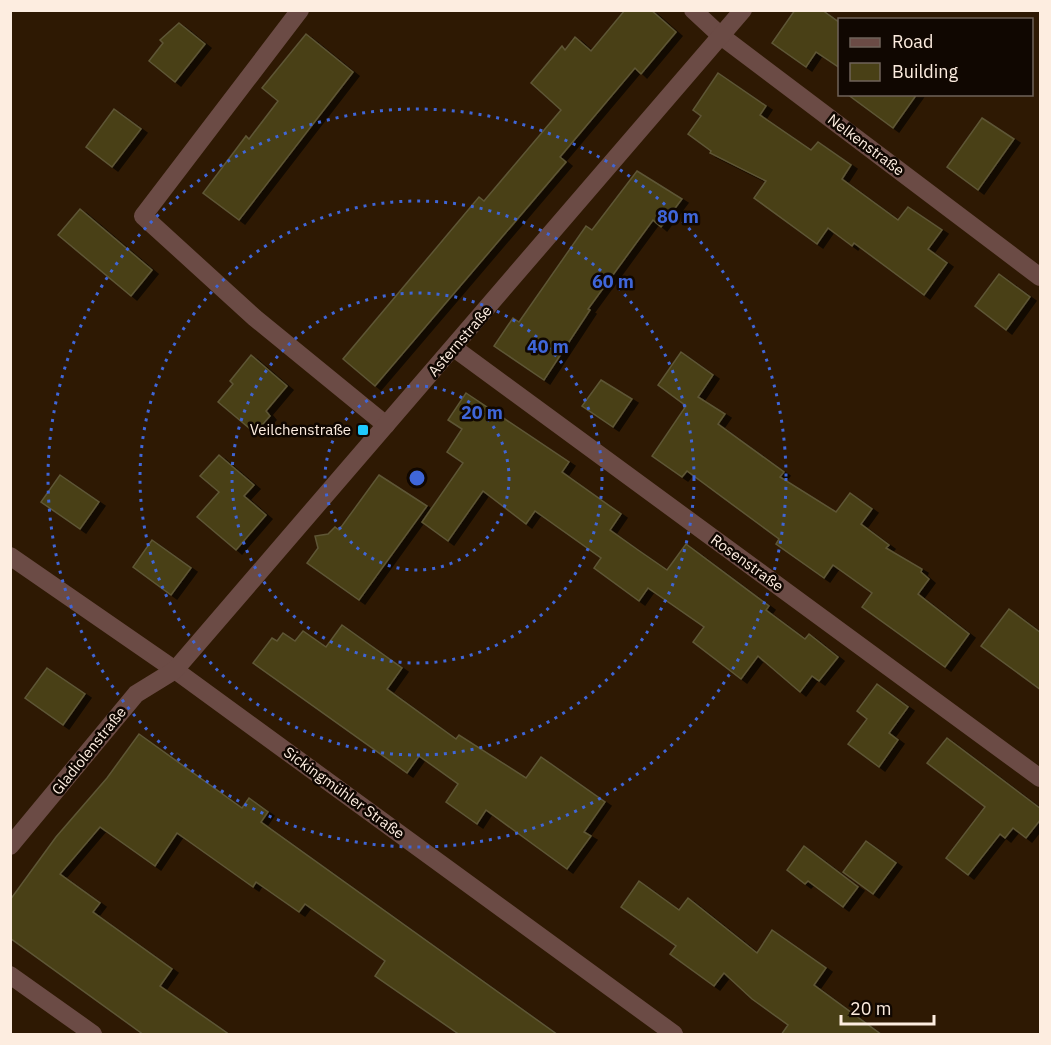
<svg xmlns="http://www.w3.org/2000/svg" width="1051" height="1045" font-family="'IBM Plex Sans',sans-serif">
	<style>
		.building { fill: #494016; stroke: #5e5636; stroke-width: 1.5; filter: url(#shadow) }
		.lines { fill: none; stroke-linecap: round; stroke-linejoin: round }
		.street { stroke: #6b4b45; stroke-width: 18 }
		.ring { fill: none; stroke: #3f66d9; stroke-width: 3; stroke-dasharray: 3 6 }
		.poi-dot { fill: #1ec9fd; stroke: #100701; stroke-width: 2 }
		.labels { text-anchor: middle; stroke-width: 5; stroke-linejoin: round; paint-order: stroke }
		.street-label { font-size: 15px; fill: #fdede0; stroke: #100701 }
		.poi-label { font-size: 15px; fill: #fdede0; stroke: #100701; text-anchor: end }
		.centre { fill: #3f66d9; stroke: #100701; stroke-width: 3 }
		.ring-label { font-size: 18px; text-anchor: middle; font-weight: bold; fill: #3f66d9; stroke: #100701; stroke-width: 5; stroke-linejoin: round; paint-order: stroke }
	</style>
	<defs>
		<filter id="shadow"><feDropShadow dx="6" dy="4" stdDeviation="0" flood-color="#0009"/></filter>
	</defs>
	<rect width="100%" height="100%" fill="#2e1903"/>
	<g class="building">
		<path d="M625,10H651L676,32L641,74L635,68L560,157L566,162L375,386L343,359L479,197L484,201L561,110L531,83L562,46L565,50L575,37L591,51Z"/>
		<path d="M795,10H822L840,23V68L816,52L806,67L772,43Z"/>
		<path d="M179,23L205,44L175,82L149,61L163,43L160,40Z"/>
		<path d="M306,34L353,72L239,220L203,193L246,136L249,139L278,101L262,88Z"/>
		<path d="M718,73L766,106L760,115L811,150L818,142L851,165L842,179L898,220L908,207L942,230L928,249L947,263L924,295L854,243L852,246L828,228L817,244L754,198L766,181L710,153L711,151L688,134L701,116L693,110Z"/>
		<path d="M847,94H917L893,128Z"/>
		<path d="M114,109L141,129L112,167L86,147Z"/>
		<path d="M982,118L1014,139L978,190L947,167Z"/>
		<path d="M637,171L682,199L661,227L653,220L588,309L590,310L544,380L494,346L513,318L519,322L586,226L592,230Z"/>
		<path d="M80,209L152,270L131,296L58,235Z"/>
		<path d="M999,274L1030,297L1006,330L975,306Z"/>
		<path d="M681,352L713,375L698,397L725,414L718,424L784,472L780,477L836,512L850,493L872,509L861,524L889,545L886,548L922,569L921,572L929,579L918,594L969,634L945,667L862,607L872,593L833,565L824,578L776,544L779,539L687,471L682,477L652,456L686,406L658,385Z"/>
		<path d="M251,355L287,386L266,411L270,416L255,433L218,402L233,384L230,381Z"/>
		<path d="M601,380L632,399L613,427L582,406Z"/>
		<path d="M466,393L569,462L562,472L621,514L610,530L638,550L667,570L686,544L769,606L766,610L805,639L809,634L838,657L819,681L812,676L800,692L758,656L741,679L693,642L704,627L648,588L639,601L594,568L601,558L535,511L526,524L483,491L448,541L422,522L463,463L447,452L462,429L448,420Z"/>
		<path d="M219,455L254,485L244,496L266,515L236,550L197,517L219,492L200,476Z"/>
		<path d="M60,475L99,502L80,529L41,502Z"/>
		<path d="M379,475L427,506L359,600L307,563L318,548L315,536L328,534L335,527L339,530Z"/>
		<path d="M152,540L191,568L171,595L133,567Z"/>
		<path d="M1009,609L1041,633V690L981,646Z"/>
		<path d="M342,625L402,668L387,689L456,739L459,735L526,778L541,757L605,802L584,832L591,836L567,869L486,810L477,824L446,802L458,784L419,756L407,773L253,663L272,638L277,641L283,633L295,641L303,631L326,647Z"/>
		<path d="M47,668L85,694L63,725L25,698Z"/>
		<path d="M877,684L908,707L889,733L898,740L879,767L848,744L867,719L857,711Z"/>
		<path d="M139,734L242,808L249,798L268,812L261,822L558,1035H460L375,976L385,961L305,904L299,912L256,882L253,887L177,833L155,866L100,827L60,874L100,903L93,912L172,969L160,986L230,1035H144L10,938V900L56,837L107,778Z"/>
		<path d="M947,738L1041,809V819L1026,838L1013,828L1005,838L1000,834L968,875L946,858L985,807L927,763Z"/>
		<path d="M866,841L896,863L873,894L843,872Z"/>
		<path d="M804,846L858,887L843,907L808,881L805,884L787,870Z"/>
		<path d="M639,881L679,910L688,898L757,953L772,930L826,968L814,985L882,1035H781L788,1025L752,999L724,973L714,986L670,954L676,946L621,907Z"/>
	</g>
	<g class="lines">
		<g class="street">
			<path d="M300,10L143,216L255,318L386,425"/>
			<path d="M693,10L721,36L1040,277"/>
			<path d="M454,348L1040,778"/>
			<path d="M10,556L175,670L674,1034"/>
			<path d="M10,846L136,694L175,670L743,10"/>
			<path d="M10,975L93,1034"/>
		</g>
	</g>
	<g class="ring">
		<circle cx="417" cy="478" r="92"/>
		<circle cx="417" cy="478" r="185"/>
		<circle cx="417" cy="478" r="277"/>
		<circle cx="417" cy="478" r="369"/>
	</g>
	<rect class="poi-dot" x="357" y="424" width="12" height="12" rx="3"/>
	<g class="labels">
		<g class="street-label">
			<text transform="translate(866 145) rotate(37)" y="5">Nelkenstraße</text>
			<text transform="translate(460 341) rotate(-49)" y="5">Asternstraße</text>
			<text transform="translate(747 563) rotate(36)" y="5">Rosenstraße</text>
			<text transform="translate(89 751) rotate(-51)" y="5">Gladiolenstraße</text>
			<text transform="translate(344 793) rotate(36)" y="5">Sickingmühler Straße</text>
		</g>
		<g class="poi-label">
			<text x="351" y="435">Veilchenstraße</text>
		</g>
	</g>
	<circle cx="417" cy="478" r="9" class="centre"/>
	<g class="ring-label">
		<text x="678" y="223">80 m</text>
		<text x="613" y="288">60 m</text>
		<text x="548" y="353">40 m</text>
		<text x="482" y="419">20 m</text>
	</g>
	<rect width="1051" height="1045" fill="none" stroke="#fdede0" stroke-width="24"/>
	<rect x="838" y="18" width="195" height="78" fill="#100701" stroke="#6f635a" stroke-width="1.5"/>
	<rect x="850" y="38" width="30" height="9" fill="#6b4b45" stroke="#6f635a" stroke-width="1.5"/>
	<text x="892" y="48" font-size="18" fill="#fdede0">Road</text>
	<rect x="850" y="63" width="30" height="18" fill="#494016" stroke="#6f635a" stroke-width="1.5"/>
	<text x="892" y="78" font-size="18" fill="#fdede0">Building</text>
	<path d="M841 1015v9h93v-9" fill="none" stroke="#fdede0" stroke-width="3"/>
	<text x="850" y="1015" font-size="18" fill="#fdede0" stroke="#100701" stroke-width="4.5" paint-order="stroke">20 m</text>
</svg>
